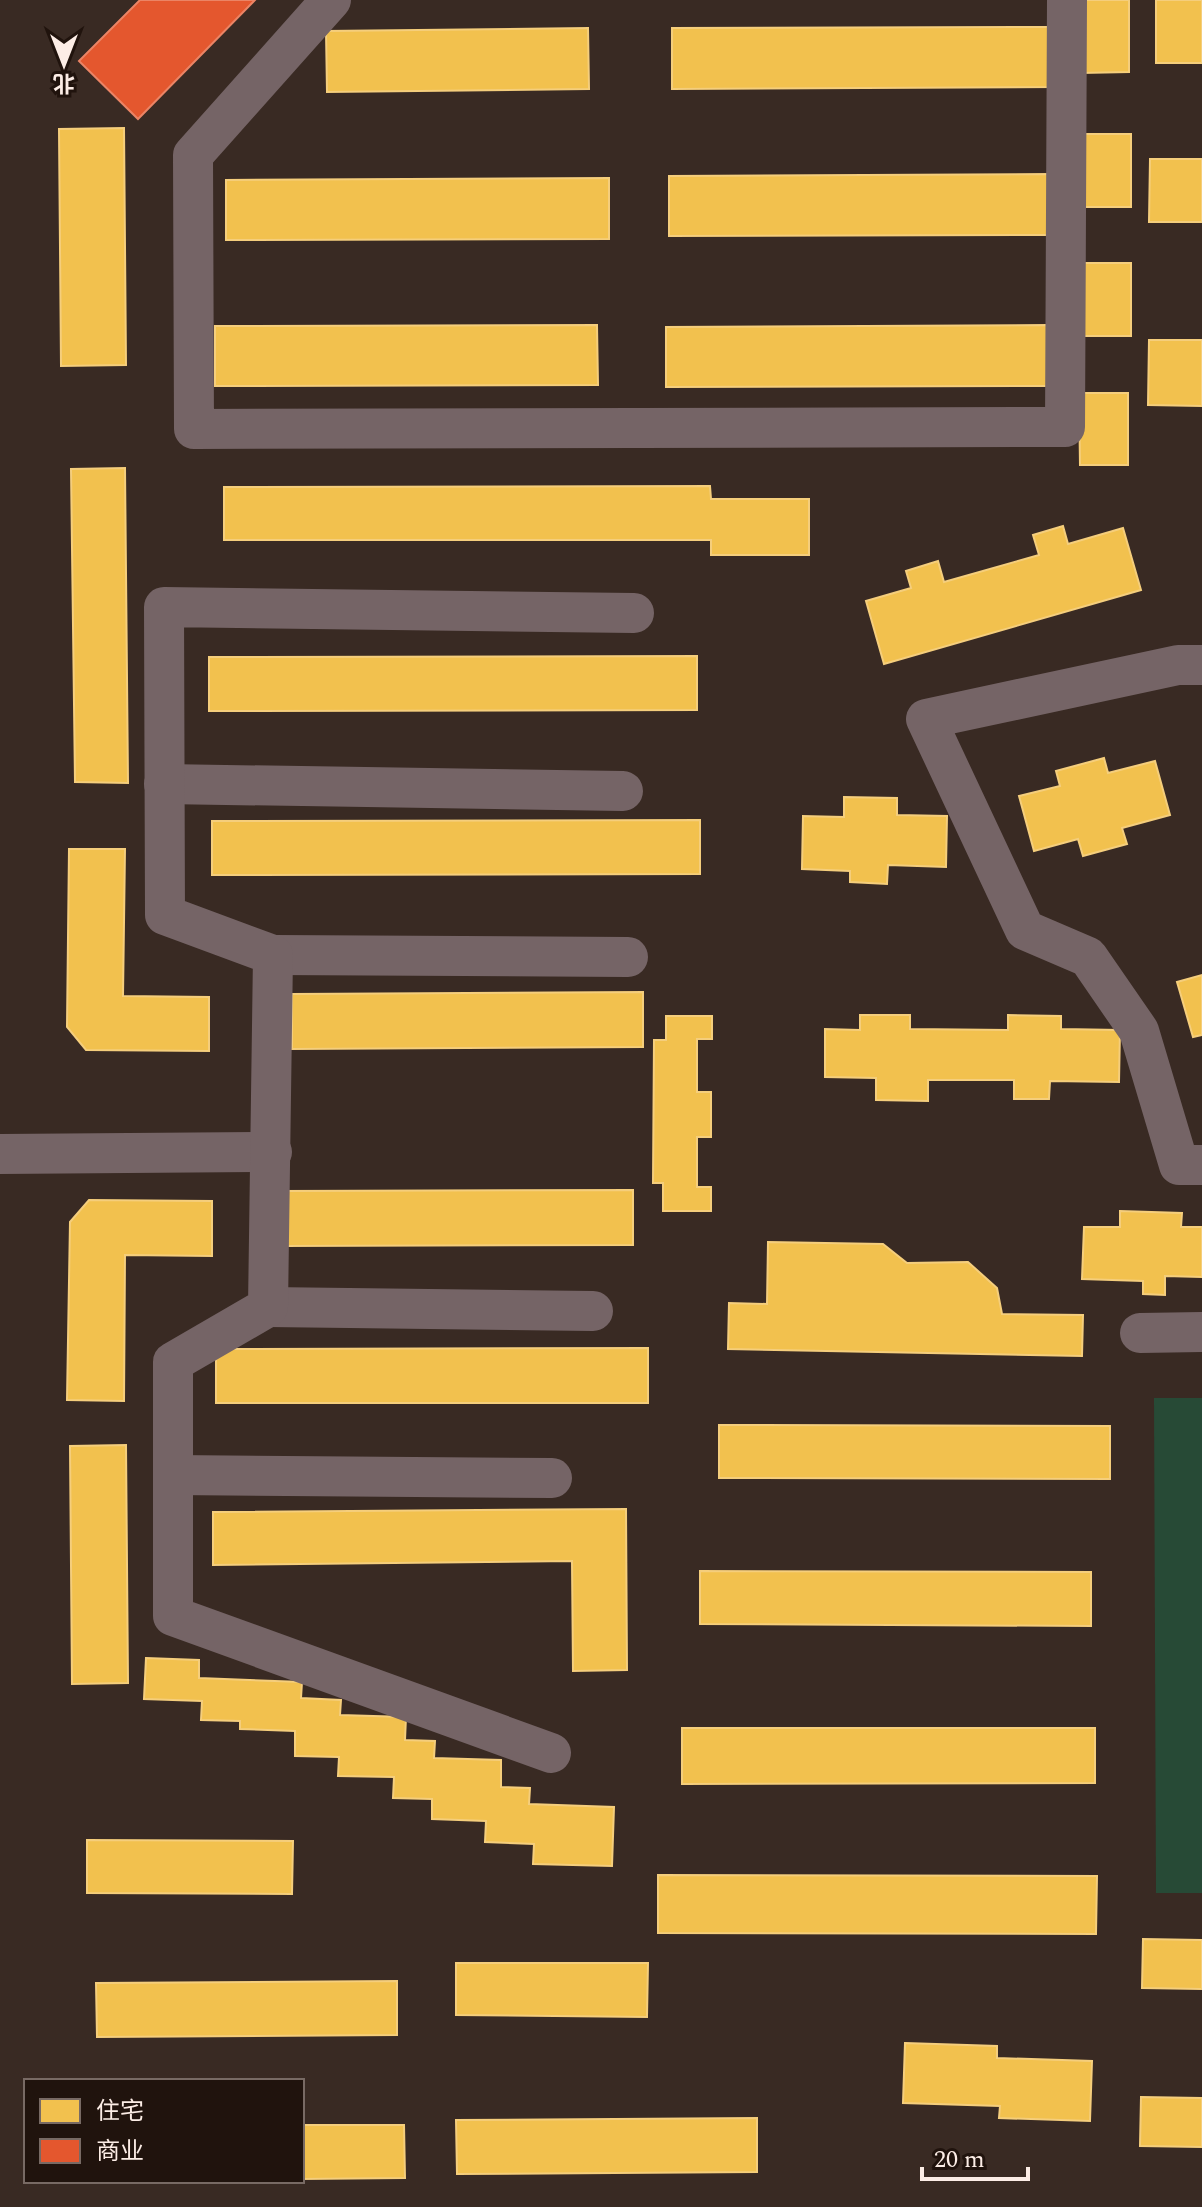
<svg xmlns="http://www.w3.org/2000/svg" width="1202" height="2207" font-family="Spectral,'Noto Sans SC',serif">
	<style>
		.green { fill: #274a36 }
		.homes { fill: #f2c14e; stroke: #f5ce7c; stroke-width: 2 }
		.shops { fill: #e4572e; stroke: #eb8465; stroke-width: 2 }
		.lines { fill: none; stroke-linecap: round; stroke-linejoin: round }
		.minor { stroke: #756466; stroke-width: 40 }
	</style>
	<rect width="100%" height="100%" fill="#392a23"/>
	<path class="green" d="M1154,1398H1202V1893H1156Z"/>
	<g class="homes">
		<path d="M1080,0H1129V72L1081,73Z"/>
		<rect x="1156" y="0" width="46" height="63"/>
		<path d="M1055,27V87L672,89V28Z"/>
		<path d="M588,28L589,89L327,92L326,31Z"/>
		<path d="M124,128L126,365L61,366L59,129Z"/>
		<rect x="1083" y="134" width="48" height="73"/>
		<path d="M1150,159H1202V222H1149Z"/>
		<path d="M1051,174L1052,235L669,236V176Z"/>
		<path d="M609,178V239L226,240V180Z"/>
		<rect x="1083" y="263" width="48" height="73"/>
		<path d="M597,325L598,385L215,386V326Z"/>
		<path d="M1048,325L1049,386L666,387V327Z"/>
		<path d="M1149,340H1202V406L1148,405Z"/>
		<path d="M1079,393H1128V465H1080Z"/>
		<path d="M125,468L128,783L75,782L71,469Z"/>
		<path d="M710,486L711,499H809V555H711V540H224V487Z"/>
		<path d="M1063,526L1068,544L1123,528L1141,590L884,664L866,601L911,588L906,571L938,561L944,582L1039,555L1033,535Z"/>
		<path d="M697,656V710L209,711V657Z"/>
		<path d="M1104,758L1108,773L1155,761L1170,815L1122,828L1127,844L1083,856L1078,839L1034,851L1019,796L1060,786L1056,771Z"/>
		<path d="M844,797L897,798V815L947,816L946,867L888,865L887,884L850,882V871L802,869L803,816L844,817Z"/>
		<path d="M700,820V874L212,875V821Z"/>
		<path d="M69,849H125L123,996L209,997V1051L86,1050L67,1027Z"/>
		<path d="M1202,975V1035L1193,1037L1177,982Z"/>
		<path d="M643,992V1047L292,1049V994Z"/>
		<path d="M860,1015H910V1029L1008,1030V1015L1061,1016V1029L1120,1030L1119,1082L1050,1081L1049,1099H1014V1080H928V1101L876,1100V1078L825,1077V1029L860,1030Z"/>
		<path d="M666,1016H712V1039H697V1092H711V1137H697V1187H711V1211H663V1183H653L654,1040H666Z"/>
		<path d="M633,1190V1245L283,1246L282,1191Z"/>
		<path d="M89,1200L212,1201V1256L125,1255L124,1401L67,1400L70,1222Z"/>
		<path d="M1120,1211L1182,1213L1181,1227H1202V1277L1165,1276V1295L1143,1294V1281L1082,1279L1084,1227H1120Z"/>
		<path d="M768,1242L883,1244L907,1263L968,1262L997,1288L1002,1314L1083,1315L1082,1356L728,1349L729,1303L767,1304Z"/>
		<path d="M648,1348V1403H216V1349Z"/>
		<path d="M719,1425L1110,1426V1479L719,1478Z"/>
		<path d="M126,1445L128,1683L72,1684L70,1446Z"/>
		<path d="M626,1509L627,1670L573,1671L572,1561L213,1565V1512Z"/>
		<path d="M700,1571L1091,1572V1626L700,1624Z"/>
		<path d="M146,1658L199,1660V1678L302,1682L301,1698L341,1700L340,1715L406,1717L405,1740L435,1741L434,1758L501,1760V1787L530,1788L529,1804L614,1807L612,1866L533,1864L534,1844L485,1842L486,1821L432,1819V1799L393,1798L394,1777L338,1776L339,1757L295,1756V1731L240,1729V1721L201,1720L202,1701L144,1699Z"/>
		<path d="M682,1728H1095V1783L682,1784Z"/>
		<path d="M87,1840L293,1841L292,1894L87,1893Z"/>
		<path d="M658,1875L1097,1876L1096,1934L658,1933Z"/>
		<path d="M1143,1939L1202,1940V1989L1142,1988Z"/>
		<path d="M456,1963H648L647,2017L456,2015Z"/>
		<path d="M397,1981V2035L97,2037L96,1983Z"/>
		<path d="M905,2043L997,2046V2058L1092,2061L1090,2121L999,2118L1000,2106L903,2103Z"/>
		<path d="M1141,2097L1202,2098V2147L1140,2146Z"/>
		<path d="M757,2118V2172L457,2174L456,2120Z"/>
		<path d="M302,2125H404L405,2178L302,2179Z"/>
	</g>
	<path class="shops" d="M140,0H255L138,119L79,61Z"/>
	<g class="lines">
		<g class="minor">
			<path d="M331,0L193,155L194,429L1065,427L1067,0"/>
			<path d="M1202,665H1178L926,719L1025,930L1088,957L1139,1031L1179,1165H1202"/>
			<path d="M164,784L623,791"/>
			<path d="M273,955L628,957"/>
			<path d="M0,1154L272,1152"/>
			<path d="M268,1307L593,1311"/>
			<path d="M1140,1333L1202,1332"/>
			<path d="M173,1475L552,1478"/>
			<path d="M551,1753L173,1616V1362L268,1307L273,955L165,915L164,607L634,613"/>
		</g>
	</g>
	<rect x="24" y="2079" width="280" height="104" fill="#20130d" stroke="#786a64" stroke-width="2"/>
	<rect x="40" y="2099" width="40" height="24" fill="#f2c14e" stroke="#786a64" stroke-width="2"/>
	<text x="96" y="2119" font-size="24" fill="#fcede6">住宅</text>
	<rect x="40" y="2139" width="40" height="24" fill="#e4572e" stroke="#786a64" stroke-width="2"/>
	<text x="96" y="2159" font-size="24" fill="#fcede6">商业</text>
	<g transform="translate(64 64) rotate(180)" stroke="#20130d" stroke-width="6" paint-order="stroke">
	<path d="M0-6L14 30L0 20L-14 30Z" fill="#fcede6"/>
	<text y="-12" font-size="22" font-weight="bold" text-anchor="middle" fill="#fcede6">北</text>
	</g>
	<path d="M922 2167v12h106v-12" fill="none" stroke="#fcede6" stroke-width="4"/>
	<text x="934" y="2167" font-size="24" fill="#fcede6" stroke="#20130d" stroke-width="6" paint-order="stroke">20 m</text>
</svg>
